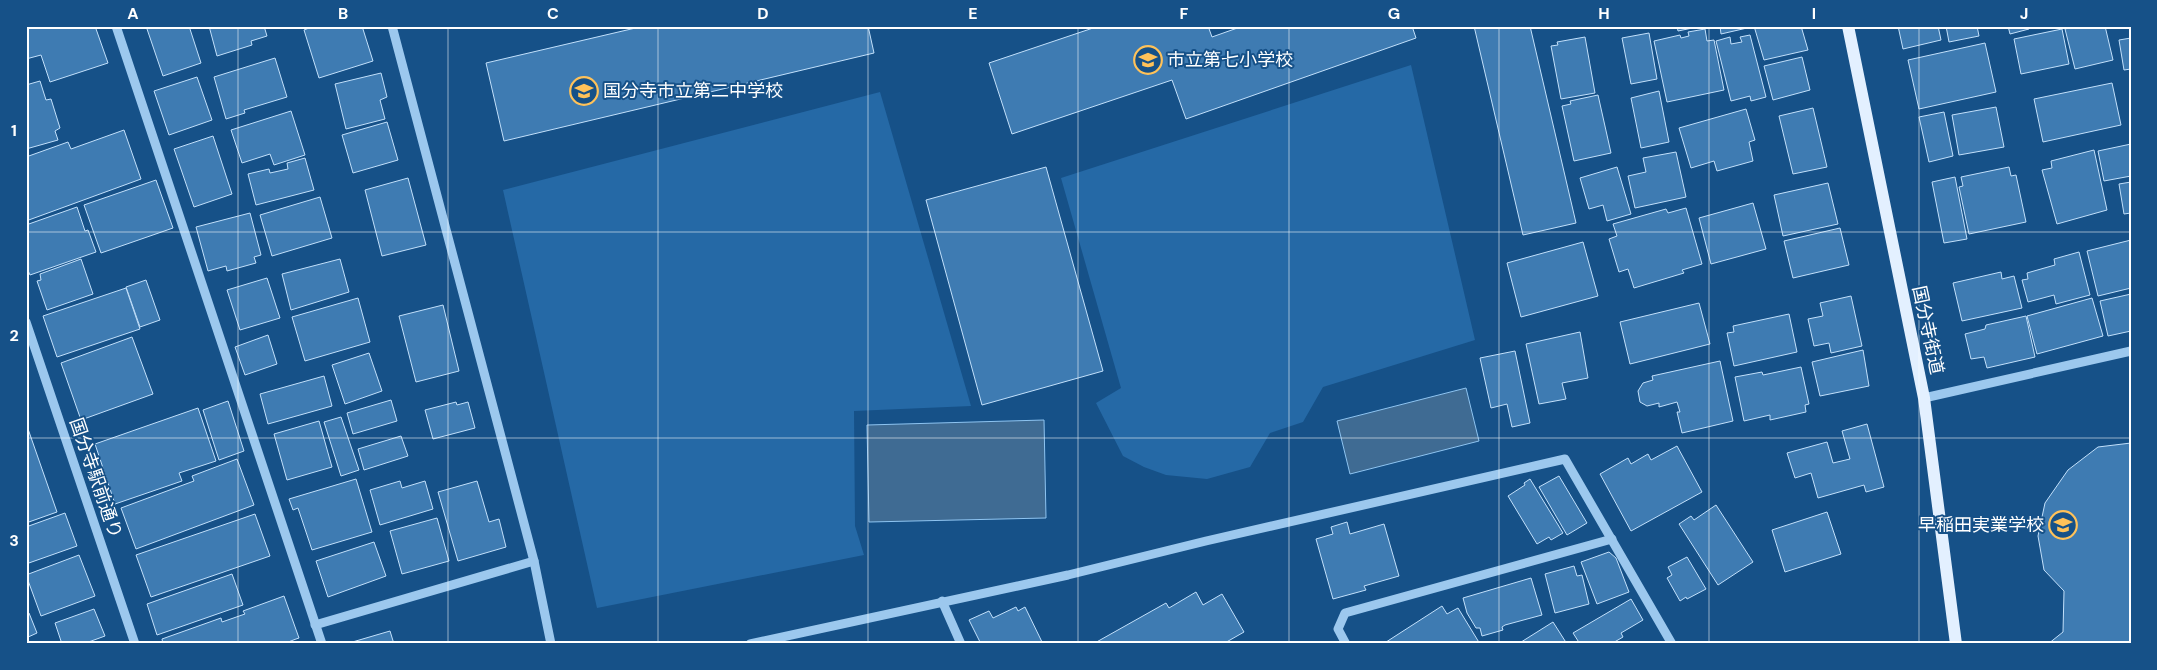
<svg xmlns="http://www.w3.org/2000/svg" width="2157" height="670" font-family="'DM Sans','Noto Sans JP',sans-serif">
	<style>
		.green { fill: #2569a6 }
		.water { fill: #3f6b93; stroke: #8ec4f1 }
		.building { fill: #3e7bb2; stroke: #c2e0fb }
		.lines { fill: none; stroke-linecap: round; stroke-linejoin: round }
		.minor { stroke: #9cc8ee; stroke-width: 9 }
		.major { stroke: #e3f0ff; stroke-width: 12 }
		.grid { fill: none; stroke: #fff; stroke-width: 1; stroke-opacity: 0.55 }
		.labels { text-anchor: middle; stroke-width: 4; stroke-linejoin: round; paint-order: stroke }
		.poi-label { font-size: 18px; fill: #fff; stroke: #165188; text-anchor: start }
		.street-label { font-size: 18px; fill: #fff; stroke: #165188 }
		.neatline { fill: none; stroke: #fff; stroke-width: 2 }
		.grid-label { font-size: 16px; text-anchor: middle; font-weight: bold; fill: #fff }
	</style>
	<rect width="100%" height="100%" fill="#165188"/>
	<g class="green">
		<path d="M1411,65L1475,340L1323,387L1303,422L1270,433L1250,467L1207,479L1166,475L1144,467L1123,456L1096,403L1121,388L1061,178Z"/>
		<path d="M880,92L971,406L854,411L855,526L864,555L597,608L503,190Z"/>
	</g>
	<g class="water">
		<path d="M1466,388L1479,441L1350,474L1337,421Z"/>
		<path d="M1044,420L1046,518L869,522L867,425Z"/>
	</g>
	<g class="building">
		<path d="M26,26H95L108,63L50,82L41,55L26,59Z"/>
		<path d="M146,26H189L201,63L163,76Z"/>
		<path d="M209,26H264L267,36L251,41L252,45L217,56Z"/>
		<path d="M314,26H362L373,61L319,78L304,30Z"/>
		<path d="M644,26H868L874,53L504,141L486,63Z"/>
		<path d="M1099,26H1208L1212,37L1243,26H1412L1416,38L1186,119L1172,80L1012,134L989,63Z"/>
		<path d="M1474,26H1530L1576,223L1523,235Z"/>
		<path d="M1677,26H1702L1678,31Z"/>
		<path d="M1720,26H1747V28L1721,34Z"/>
		<path d="M1754,26H1801L1808,50L1764,60Z"/>
		<path d="M1898,26H1938L1941,40L1903,49Z"/>
		<path d="M1946,26H1977L1979,36L1949,42Z"/>
		<path d="M2008,26H2029V29L2010,34Z"/>
		<path d="M2077,26H2105L2113,60L2075,69L2065,29Z"/>
		<path d="M1705,29L1707,41L1714,40L1724,90L1667,102L1654,41L1680,35L1681,38L1689,36L1688,32Z"/>
		<path d="M2062,29L2069,64L2021,74L2014,39Z"/>
		<path d="M1649,33L1657,79L1631,84L1622,38Z"/>
		<path d="M1750,35L1766,97L1751,101L1750,96L1731,101L1716,41L1730,37L1731,44L1742,42L1740,37Z"/>
		<path d="M1585,37L1595,93L1561,99L1551,46L1558,45L1557,42Z"/>
		<path d="M2131,38V69L2124,70L2119,40Z"/>
		<path d="M1985,43L1996,92L1919,109L1908,60Z"/>
		<path d="M1802,57L1810,90L1773,100L1764,66Z"/>
		<path d="M275,58L287,97L244,110L245,113L226,119L214,77Z"/>
		<path d="M381,73L387,97L380,100L385,119L346,129L335,84Z"/>
		<path d="M197,77L212,120L169,135L154,91Z"/>
		<path d="M40,81L46,100L51,99L60,128L55,131L58,140L26,149V85Z"/>
		<path d="M2112,83L2121,125L2043,142L2034,99Z"/>
		<path d="M1659,91L1669,142L1641,148L1631,98Z"/>
		<path d="M1598,95L1611,153L1574,161L1562,106L1571,104L1570,101Z"/>
		<path d="M1996,107L2004,147L1959,155L1952,115Z"/>
		<path d="M1813,108L1827,167L1793,174L1779,116Z"/>
		<path d="M1746,109L1755,140L1749,142L1753,161L1717,171L1714,161L1691,168L1679,128Z"/>
		<path d="M291,111L305,155L274,165L270,154L242,163L231,130Z"/>
		<path d="M1944,112L1953,156L1929,162L1919,117Z"/>
		<path d="M387,122L398,160L353,173L342,135Z"/>
		<path d="M124,130L141,179L26,221V157L68,142L71,149Z"/>
		<path d="M213,136L232,194L194,207L174,149Z"/>
		<path d="M2131,144V176L2104,181L2098,151Z"/>
		<path d="M2094,150L2107,210L2057,224L2042,170L2052,168L2051,161Z"/>
		<path d="M1676,152L1686,197L1635,208L1628,176L1646,172L1643,158Z"/>
		<path d="M305,158L314,190L256,205L248,174L269,169L270,173L288,169L287,163Z"/>
		<path d="M1046,167L1103,371L982,405L926,200Z"/>
		<path d="M1617,167L1631,214L1607,221L1603,205L1589,209L1580,178Z"/>
		<path d="M2009,167L2011,176L2016,175L2026,222L1969,234L1959,187L1963,186L1961,177Z"/>
		<path d="M1955,177L1967,239L1944,243L1932,182Z"/>
		<path d="M408,178L426,245L382,256L365,190Z"/>
		<path d="M156,180L173,228L101,253L84,205Z"/>
		<path d="M2131,182V213L2124,214L2119,184Z"/>
		<path d="M1828,183L1838,224L1783,236L1774,195Z"/>
		<path d="M320,197L332,238L272,256L260,215Z"/>
		<path d="M1753,203L1766,249L1711,264L1699,218Z"/>
		<path d="M77,207L85,231L88,230L96,252L30,275L26,266V225Z"/>
		<path d="M1686,208L1702,264L1682,270L1684,273L1634,288L1628,269L1619,272L1609,239L1617,236L1613,224L1666,209L1668,213Z"/>
		<path d="M250,213L261,255L254,257L256,263L227,271L226,266L208,271L196,227Z"/>
		<path d="M1840,228L1849,265L1793,278L1784,241Z"/>
		<path d="M2131,240V288L2098,296L2087,251Z"/>
		<path d="M1583,242L1598,296L1521,317L1507,263Z"/>
		<path d="M2079,252L2090,295L2056,304L2054,295L2028,302L2022,280L2028,279L2027,273L2055,265L2054,259Z"/>
		<path d="M81,259L93,294L47,310L37,281L41,280L40,274Z"/>
		<path d="M340,259L349,292L291,310L282,274Z"/>
		<path d="M2001,272L2002,279L2014,276L2022,308L1962,321L1953,283Z"/>
		<path d="M267,278L280,318L240,330L227,290Z"/>
		<path d="M146,280L160,320L140,327L126,287Z"/>
		<path d="M126,288L140,329L57,357L43,316Z"/>
		<path d="M2131,294V331L2108,336L2100,301Z"/>
		<path d="M1851,296L1862,346L1831,353L1829,343L1814,346L1808,319L1823,316L1820,303Z"/>
		<path d="M358,298L370,342L305,361L292,317Z"/>
		<path d="M2092,298L2103,336L2037,354L2027,316Z"/>
		<path d="M1699,303L1710,344L1630,364L1620,322Z"/>
		<path d="M443,305L459,371L416,382L399,316Z"/>
		<path d="M1789,314L1797,352L1734,366L1727,333L1734,332L1733,326Z"/>
		<path d="M2026,316L2035,357L1987,368L1984,357L1971,359L1965,334L1985,329L1986,325Z"/>
		<path d="M1580,332L1588,378L1562,383L1566,399L1539,404L1526,344Z"/>
		<path d="M268,335L277,364L245,375L235,347Z"/>
		<path d="M132,337L153,394L81,420L61,363Z"/>
		<path d="M1863,350L1869,386L1820,396L1812,362Z"/>
		<path d="M1515,351L1530,423L1512,427L1507,404L1491,408L1480,358Z"/>
		<path d="M369,353L382,391L345,404L332,365Z"/>
		<path d="M1720,361L1733,421L1682,433L1677,412H1680L1677,402L1659,407V403L1647,406L1640,402L1638,391L1643,383L1653,380L1652,376Z"/>
		<path d="M1801,367L1809,404L1805,405L1806,412L1770,420V415L1744,421L1735,377L1762,372L1763,375Z"/>
		<path d="M324,376L332,406L268,424L260,394Z"/>
		<path d="M391,400L397,421L353,434L347,413Z"/>
		<path d="M228,401L244,451L219,460L203,410Z"/>
		<path d="M456,402L457,405L468,402L475,428L433,439L425,410Z"/>
		<path d="M198,408L216,461L179,473L182,481L115,504L95,444Z"/>
		<path d="M341,417L359,470L341,476L324,422Z"/>
		<path d="M319,421L332,467L287,480L274,434Z"/>
		<path d="M1867,424L1884,487L1866,492L1864,485L1818,498L1811,473L1795,478L1787,453L1827,442L1833,463L1850,459L1842,431Z"/>
		<path d="M27,426L57,512L26,523V426Z"/>
		<path d="M401,436L408,456L364,470L358,449Z"/>
		<path d="M2131,443V644H2048L2063,632L2064,591L2044,570L2038,536L2045,503L2068,470L2098,447Z"/>
		<path d="M1677,446L1702,492L1631,531L1600,474L1628,458L1631,464L1648,454L1651,460Z"/>
		<path d="M237,459L254,505L136,549L121,508L194,481L192,476Z"/>
		<path d="M1559,476L1587,523L1567,535L1539,487Z"/>
		<path d="M356,479L372,532L312,550L298,508L293,510L289,499Z"/>
		<path d="M1530,479L1563,533L1551,540L1549,537L1537,544L1508,496L1525,485L1524,483Z"/>
		<path d="M400,481L402,488L425,481L433,509L380,525L370,490Z"/>
		<path d="M477,481L489,522L499,519L506,547L458,561L438,492Z"/>
		<path d="M1716,505L1753,562L1718,585L1679,524L1691,516L1694,520Z"/>
		<path d="M1827,512L1841,554L1785,572L1772,530Z"/>
		<path d="M65,513L77,546L26,564V527Z"/>
		<path d="M255,514L270,556L151,597L136,555Z"/>
		<path d="M437,518L449,561L402,574L390,531Z"/>
		<path d="M1347,522L1350,534L1384,524L1399,576L1364,586L1366,590L1333,599L1316,539L1333,534L1331,527Z"/>
		<path d="M374,542L386,576L328,597L316,561Z"/>
		<path d="M1609,552L1616,558L1629,592L1597,604L1581,562Z"/>
		<path d="M79,555L95,596L41,616L26,575Z"/>
		<path d="M1687,557L1706,589L1687,599L1686,597L1680,601L1667,578L1672,575L1668,567Z"/>
		<path d="M1574,566L1577,576L1582,575L1589,604L1555,613L1545,574Z"/>
		<path d="M232,574L243,605L157,635L147,604Z"/>
		<path d="M1531,578L1542,615L1505,625L1502,627L1503,630L1482,636L1480,628H1476L1467,613L1463,598Z"/>
		<path d="M1196,592L1203,605L1222,594L1244,632L1223,644H1093L1166,603L1169,608Z"/>
		<path d="M284,596L299,638L296,639L283,644H163L162,639L221,618L222,622L245,614L243,611Z"/>
		<path d="M1631,599L1643,620L1621,633L1623,637L1611,644H1580L1573,633Z"/>
		<path d="M1442,606L1447,614L1458,608L1480,644H1383Z"/>
		<path d="M1016,607L1018,611L1025,607L1043,644H981L969,620L989,611L993,618Z"/>
		<path d="M94,609L105,636L83,644H62L55,623Z"/>
		<path d="M29,613L37,633L26,638V614Z"/>
		<path d="M1553,622L1567,644H1518Z"/>
		<path d="M390,631L394,644H349V643Z"/>
	</g>
	<g class="lines">
		<g class="minor">
			<path d="M116,26L322,644"/>
			<path d="M392,26L534,561L551,644"/>
			<path d="M26,322L135,644"/>
			<path d="M1924,398L2131,351"/>
			<path d="M942,601L961,644"/>
			<path d="M315,625L534,561"/>
			<path d="M750,644L1068,575L1206,541L1565,459L1672,644"/>
			<path d="M1346,644L1338,629L1345,613L1612,539"/>
		</g>
		<path class="major" d="M1848,26L1924,398L1956,644"/>
	</g>
	<path class="grid" d="M238,26V644M448,26V644M658,26V644M868,26V644M1078,26V644M1289,26V644M1499,26V644M1709,26V644M1919,26V644M26,232H2131M26,438H2131"/>
	<defs>
		<symbol id="school-ring" viewBox="-11 -11 22 22"><circle r="9.5" fill="#165188" stroke="#ffc259" stroke-width="1.5"/><path d="M0-5L7-2L0 1L-7-2ZM-4 1L0 2.5L4 1V4Q0 6-4 4Z" fill="#ffc259"/></symbol>
	</defs>
	<g fill-rule="evenodd">
		<use href="#school-ring" x="1132" y="44" width="32" height="32"/>
		<use href="#school-ring" x="568" y="75" width="32" height="32"/>
		<use href="#school-ring" x="2047" y="509" width="32" height="32"/>
	</g>
	<g class="labels">
		<g class="poi-label">
			<text x="1167" y="66">市立第七小学校</text>
			<text x="603" y="97">国分寺市立第二中学校</text>
			<text x="2044" y="531" text-anchor="end">早稲田実業学校</text>
		</g>
		<g class="street-label">
			<text transform="translate(1928 330) rotate(78)" y="6">国分寺街道</text>
			<text transform="translate(96 478) rotate(71)" y="6">国分寺駅前通り</text>
		</g>
	</g>
	<rect width="2157" height="670" fill="none" stroke="#165188" stroke-width="55"/>
	<rect x="28" y="28" width="2102" height="614" class="neatline"/>
	<g class="grid-label">
		<text x="133" y="19">A</text>
		<text x="343" y="19">B</text>
		<text x="553" y="19">C</text>
		<text x="763" y="19">D</text>
		<text x="973" y="19">E</text>
		<text x="1184" y="19">F</text>
		<text x="1394" y="19">G</text>
		<text x="1604" y="19">H</text>
		<text x="1814" y="19">I</text>
		<text x="2024" y="19">J</text>
		<text x="14" y="136">1</text>
		<text x="14" y="341">2</text>
		<text x="14" y="546">3</text>
	</g>
</svg>
